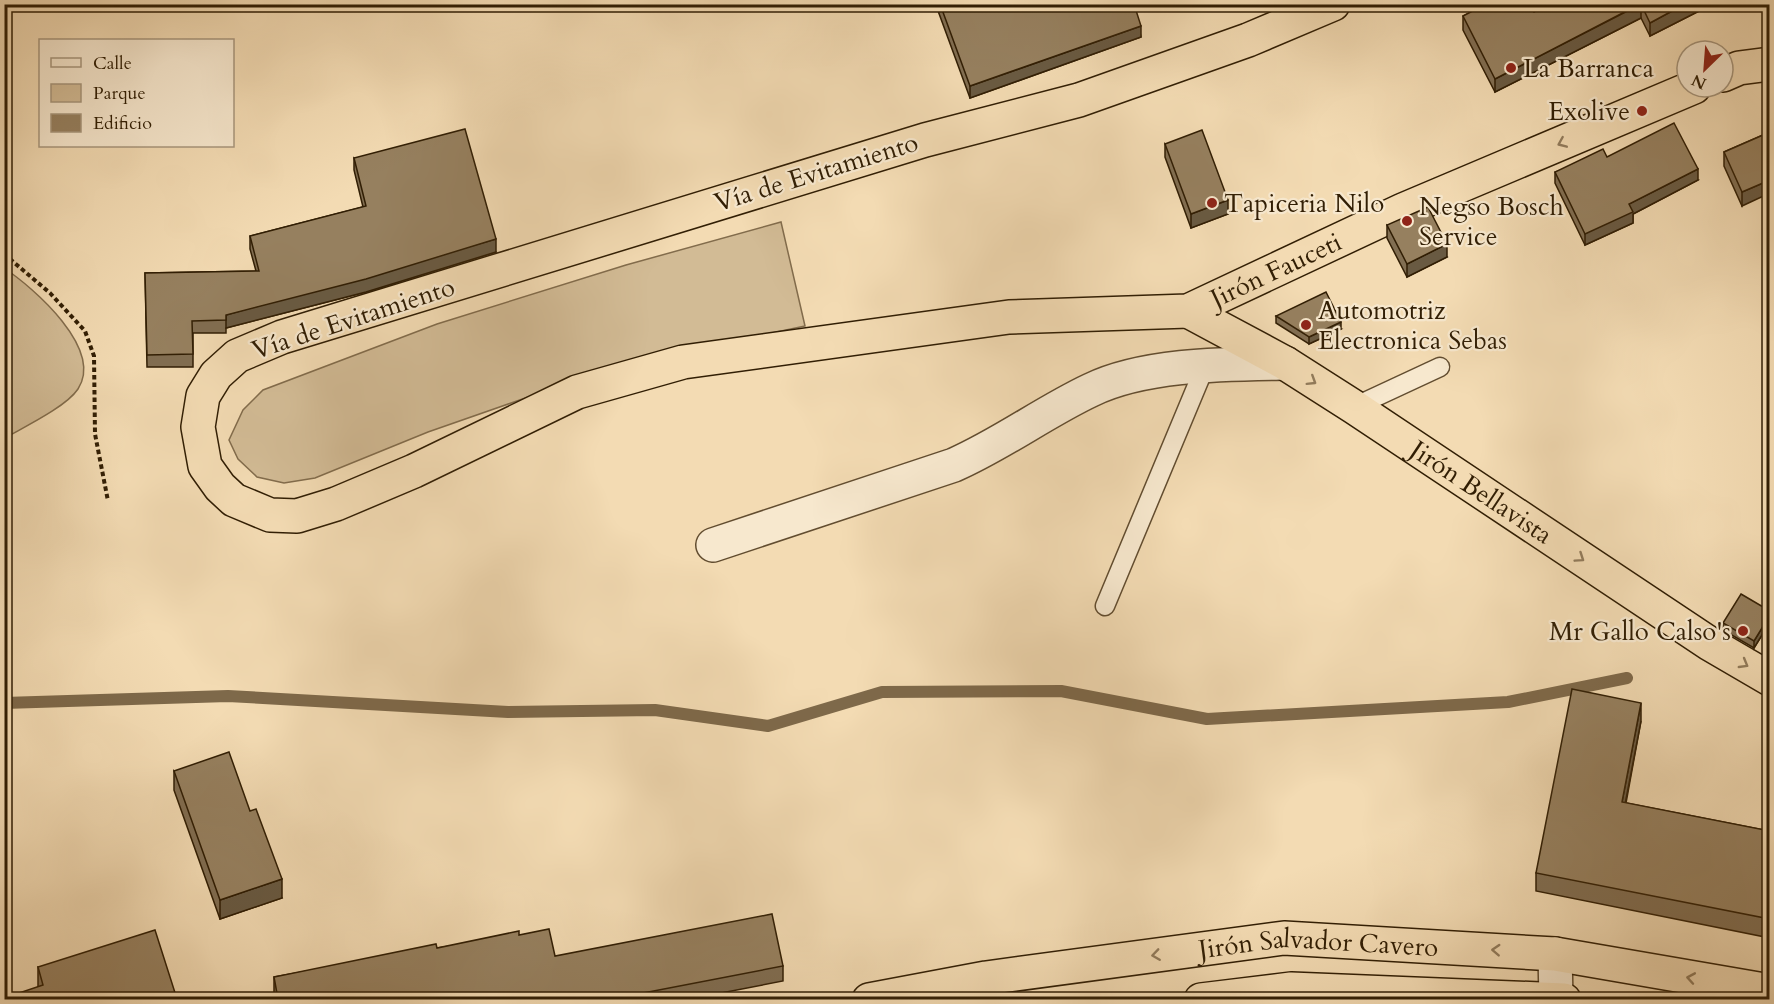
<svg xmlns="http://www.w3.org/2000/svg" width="1774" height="1004" font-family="Cardo,serif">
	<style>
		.green { fill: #d2bb95; stroke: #826c4c; stroke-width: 1.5 }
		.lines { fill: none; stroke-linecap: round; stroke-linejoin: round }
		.stream { stroke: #7e694a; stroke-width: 12 }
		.service-casing { stroke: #624d30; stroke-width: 21 }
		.minor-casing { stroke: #624d30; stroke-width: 36 }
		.trunk-casing { stroke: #311e04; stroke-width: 36 }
		.path { stroke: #311e04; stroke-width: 4; stroke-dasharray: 4.5 3; stroke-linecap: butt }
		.service { stroke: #f7e8ce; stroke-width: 18 }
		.minor { stroke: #f7e8ce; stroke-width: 33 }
		.trunk { stroke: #f3dbb3; stroke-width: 33 }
		.wall { fill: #816e52; stroke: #311e04; stroke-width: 1.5 }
		.shaded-wall { fill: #695a42; stroke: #311e04; stroke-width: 1.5 }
		.building { fill: #96805f; stroke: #311e04; stroke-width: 1.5 }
		.oneway { stroke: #927c5c }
		.poi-dot { fill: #8f2418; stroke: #f7e8ce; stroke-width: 2 }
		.labels { text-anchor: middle; stroke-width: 4.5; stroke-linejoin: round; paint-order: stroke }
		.poi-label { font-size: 26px; fill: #311e04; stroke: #f7e8ce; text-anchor: start }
		.street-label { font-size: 26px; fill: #311e04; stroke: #f7e8ce }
	</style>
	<rect width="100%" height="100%" fill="#f3dbb3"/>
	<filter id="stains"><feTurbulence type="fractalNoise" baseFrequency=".00333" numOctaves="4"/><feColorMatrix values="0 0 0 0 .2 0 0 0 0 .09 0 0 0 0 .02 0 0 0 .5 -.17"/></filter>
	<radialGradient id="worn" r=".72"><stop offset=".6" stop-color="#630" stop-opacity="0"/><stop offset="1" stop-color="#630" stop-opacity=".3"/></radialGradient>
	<g class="green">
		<path d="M781,222L805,326L620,365L428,432L315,478L284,483L257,477L238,459L229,440L243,410L263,390L437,324L626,265Z"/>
		<path d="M4,268C34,288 104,349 78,389C66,407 24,427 5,438Z"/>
	</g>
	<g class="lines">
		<path class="stream" d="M4,703L228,696L508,712L655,710L768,726L882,692L1061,691L1207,719L1508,702L1627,678"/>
		<defs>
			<g id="service">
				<path d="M1354,407L1440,367"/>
				<path d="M1105,606L1206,364"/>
			</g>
			<g id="minor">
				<path d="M713,545L954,465C1002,444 1044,412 1091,390C1144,364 1226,364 1285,363"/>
				<path d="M1555,954L1556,1000"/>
			</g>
			<g id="trunk">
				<path id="s1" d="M1333,4L1248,40L1079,100L925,140L282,337L237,356L216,375L203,396L198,427L205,466L220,487L234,500L270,515L297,516L336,504L414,471L577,392L683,362L1009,317L1188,311L1403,210L1694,87"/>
				<path d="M1723,75L1739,68L1770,64"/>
				<path id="s2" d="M1188,311L1285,363L1354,407L1710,644L1770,679"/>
				<path id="s3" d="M869,1000L986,978L1284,938L1555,954L1770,991"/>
				<path d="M1201,1000L1291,989L1564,1000"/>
			</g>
		</defs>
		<use href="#service" class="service-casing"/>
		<use href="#minor" class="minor-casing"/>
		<use href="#trunk" class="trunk-casing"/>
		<path class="path" d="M4,254L50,293L85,331L94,356L95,434L108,501"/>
		<use href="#service" class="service"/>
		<use href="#minor" class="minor"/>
		<use href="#trunk" class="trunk"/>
	</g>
	<g class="wall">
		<path d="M937,4H1134L1141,37L970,98L937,8Z"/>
		<path d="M1484,4H1530L1534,12L1549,4H1707V7L1650,36L1641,18L1495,92L1463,30V16L1485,5Z"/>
		<path d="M1770,132L1742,206L1724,166V152Z"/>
		<path d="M1165,144L1228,214L1191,228L1165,157Z"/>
		<path d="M1607,157L1698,180L1633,214V223L1585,245L1555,183V172Z"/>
		<path d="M354,158L496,252L366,292L226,328V333H193V367H147L145,273L256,271L250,249V236L363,207L354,170Z"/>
		<path d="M1387,225L1447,257L1407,277L1387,238Z"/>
		<path d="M1276,316L1341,329L1309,344L1276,323Z"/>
		<path d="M1770,611V622L1754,648L1723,630V623Z"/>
		<path d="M1641,721L1626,803L1770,831V938L1536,891V873Z"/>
		<path d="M174,771L282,898L220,919L174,790Z"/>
		<path d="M519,935L555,956L783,966V981L690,999H275L274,992V977L437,948Z"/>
		<path d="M38,967L177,999L38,987Z"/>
	</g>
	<g class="shaded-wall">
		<path d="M1641,4V18L1495,92V79Z"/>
		<path d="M1685,4H1707V7L1650,36V23Z"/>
		<path d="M1141,26V37L970,98V86Z"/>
		<path d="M1698,169V180L1633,214V223L1585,245V234L1629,204Z"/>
		<path d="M1770,180V193L1742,206V192Z"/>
		<path d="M1228,200V214L1191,228V214Z"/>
		<path d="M496,239V252L366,292L226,328V315Z"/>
		<path d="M1447,244V257L1407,277V264Z"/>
		<path d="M1341,322V329L1309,344V337Z"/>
		<path d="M1770,615V622L1754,648V641Z"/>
		<path d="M1641,703V721L1622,820V802Z"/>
		<path d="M282,879V898L220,919V900Z"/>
	</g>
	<g class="building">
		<path d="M940,4H1134L1141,26L970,86Z"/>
		<path d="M1486,4H1530L1534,12L1549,4H1640L1495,79L1463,16Z"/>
		<path d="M1641,4H1685L1650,23Z"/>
		<path d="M1674,123L1698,169L1629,204L1633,212L1585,234L1555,172L1603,149L1607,157Z"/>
		<path d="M465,129L496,239L366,279L226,315V320L192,321L193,354L147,355L145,273L259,271L250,236L366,206L354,158Z"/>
		<path d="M1202,130L1228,200L1191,214L1165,144Z"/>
		<path d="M1770,132V180L1742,192L1724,152Z"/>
		<path d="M1428,207L1447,244L1407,264L1387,225Z"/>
		<path d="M1326,292L1341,322L1309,337L1276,316Z"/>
		<path d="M1741,594L1770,611V615L1754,641L1723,623Z"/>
		<path d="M1572,689L1641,703L1622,802L1770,831V919L1536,873Z"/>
		<path d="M229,752L250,811L256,809L282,879L220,900L174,771Z"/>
		<path d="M772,914L783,966L612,999H278L274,977L436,944L437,948L519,931V935L549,929L555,956Z"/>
		<path d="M155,930L177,999H4V998L43,985L38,967Z"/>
	</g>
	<defs><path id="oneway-chevron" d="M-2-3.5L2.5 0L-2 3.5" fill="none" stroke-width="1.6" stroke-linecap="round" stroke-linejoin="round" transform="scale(1.5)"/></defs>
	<g class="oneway">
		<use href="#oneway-chevron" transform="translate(1562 143) rotate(157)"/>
		<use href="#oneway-chevron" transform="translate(1312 381) rotate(32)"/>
		<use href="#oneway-chevron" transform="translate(1580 558) rotate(34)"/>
		<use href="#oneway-chevron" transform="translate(1744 664) rotate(30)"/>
		<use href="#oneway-chevron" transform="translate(1496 950) rotate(-177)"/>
		<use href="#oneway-chevron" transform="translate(1156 955) rotate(172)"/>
		<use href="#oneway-chevron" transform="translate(1691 978) rotate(-170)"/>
	</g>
	<g class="poi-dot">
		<circle cx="1511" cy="68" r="6"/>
		<circle cx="1642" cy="111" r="6"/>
		<circle cx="1212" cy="203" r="6"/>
		<circle cx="1407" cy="221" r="6"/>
		<circle cx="1306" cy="325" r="6"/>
		<circle cx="1743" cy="631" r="6"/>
	</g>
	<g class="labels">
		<g class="poi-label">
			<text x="1523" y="77">La Barranca</text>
			<text x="1630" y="120" text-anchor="end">Exolive</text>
			<text x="1224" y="212">Tapiceria Nilo</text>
			<text x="1419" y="215">Negso Bosch<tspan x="1419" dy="30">Service</tspan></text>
			<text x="1318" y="319">Automotriz<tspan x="1318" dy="30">Electronica Sebas</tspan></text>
			<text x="1731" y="640" text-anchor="end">Mr Gallo Calso's</text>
		</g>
		<g class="street-label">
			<text transform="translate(816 172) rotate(-17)" y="9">Vía de Evitamiento</text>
			<text dy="9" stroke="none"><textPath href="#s1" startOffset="2409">Jirón Fauceti</textPath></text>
			<text transform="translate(353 318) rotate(-18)" y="9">Vía de Evitamiento</text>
			<text dy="9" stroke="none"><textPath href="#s2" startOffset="345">Jirón Bellavista</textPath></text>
			<text dy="9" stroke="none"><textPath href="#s3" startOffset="454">Jirón Salvador Cavero</textPath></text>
		</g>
	</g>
	<rect width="1774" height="1004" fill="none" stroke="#f3dbb3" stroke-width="24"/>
	<rect x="6" y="6" width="1762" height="992" fill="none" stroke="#311e04" stroke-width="3"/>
	<rect x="12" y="12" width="1750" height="980" fill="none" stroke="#311e04" stroke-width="1.5"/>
	<rect x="39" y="39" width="195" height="108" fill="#f7e8ce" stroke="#a8977d" stroke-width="1.5"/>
	<rect x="51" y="58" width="30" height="9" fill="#f7e8ce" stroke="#a8977d" stroke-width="1.5"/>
	<text x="93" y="69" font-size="18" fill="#311e04">Calle</text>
	<rect x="51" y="84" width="30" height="18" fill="#d2bb95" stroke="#a8977d" stroke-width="1.5"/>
	<text x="93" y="99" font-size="18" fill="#311e04">Parque</text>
	<rect x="51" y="114" width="30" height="18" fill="#96805f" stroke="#a8977d" stroke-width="1.5"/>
	<text x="93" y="129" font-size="18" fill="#311e04">Edificio</text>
	<g transform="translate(1705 69) rotate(205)"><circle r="28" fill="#f7e8ce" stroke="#a8977d" stroke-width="1.5"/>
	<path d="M0-4.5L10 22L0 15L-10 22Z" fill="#8f2418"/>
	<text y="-9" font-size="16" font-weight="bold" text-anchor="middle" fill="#311e04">N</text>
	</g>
	<rect width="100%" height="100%" filter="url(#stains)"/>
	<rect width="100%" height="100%" fill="url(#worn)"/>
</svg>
